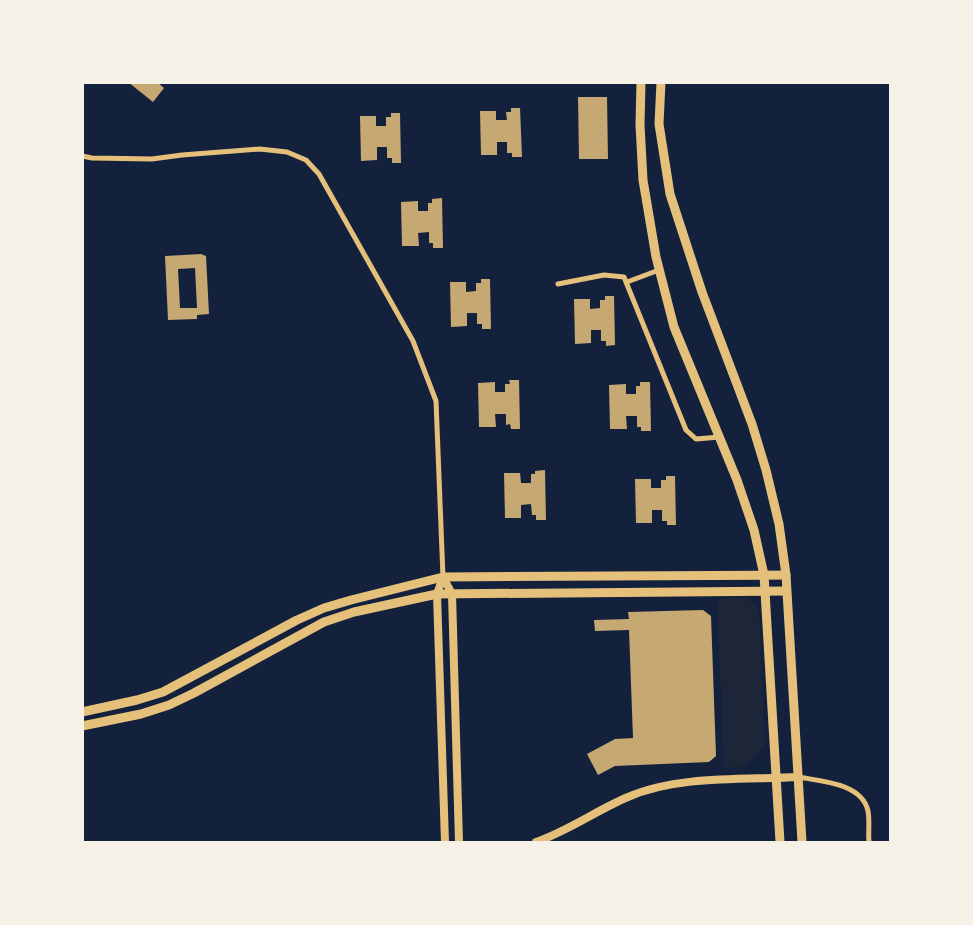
<svg xmlns="http://www.w3.org/2000/svg" width="973" height="925" font-family="Ubuntu,sans-serif">
	<style>
		.green { fill: #1d2539 }
		.building { fill: #c6a872; fill-rule: evenodd }
		.lines { fill: none; stroke-linecap: round; stroke-linejoin: round }
		.minor { stroke: #e5c07b; stroke-width: 5 }
		.tertiary { stroke: #e5c07b; stroke-width: 8 }
		.secondary { stroke: #e5c07b; stroke-width: 9 }
	</style>
	<rect width="100%" height="100%" fill="#14213d"/>
	<path class="green" d="M747,597L759,610L765,745L743,767L724,768L717,599Z"/>
	<g class="building">
		<path d="M128,82H157L164,88L153,102Z"/>
		<path d="M578,97H607L608,159H579Z"/>
		<path d="M511,108H520L522,157H512V153H507V142H497V155H481L480,111H496V120H507L506,112H511Z"/>
		<path d="M391,113H400L401,163H392V158H387V147H377V160L361,161L360,116H376V126H386V117H391Z"/>
		<path d="M442,198L443,248H433V243H429V232L418,233L419,246H402L401,202L418,201V211H428V203H432V199Z"/>
		<path d="M201,254L206,256L209,314L197,315V319L168,320L165,256ZM195,268L197,308H180L178,269Z"/>
		<path d="M481,279H490L491,329H482V324H477V313H467V326L451,327L450,282H466V292L476,291V283H481Z"/>
		<path d="M605,296H614L615,345L606,346V341H601V330H591V343L575,344L574,299H590V309L600,308V300H605Z"/>
		<path d="M509,380H519L520,429H511L510,424L506,425V414H495L496,427H479L478,383L495,382V392H505V384H510Z"/>
		<path d="M640,382H650L651,431H641V427H637V416H626L627,429H610L609,385L626,384V394H636V386H640Z"/>
		<path d="M545,470L546,520H536V515H532L531,504L521,505V518H505L504,473H520L521,483H531V474H535V471Z"/>
		<path d="M666,476H675L676,525H667V521H662V510H652V523H636L635,479H651V488H661V480H666Z"/>
		<path d="M703,610L711,616L716,756L709,762L615,766L598,775L587,754L615,739L633,738L629,630L595,631L594,620L629,619L628,612Z"/>
	</g>
	<g class="lines">
		<g class="minor">
			<path d="M82,156L92,158L152,159L182,155L260,149L287,152L306,160L319,174L413,341L436,401L443,577"/>
			<path d="M627,282L659,270"/>
			<path d="M558,284L604,275L624,277L686,430L696,439L720,437"/>
			<path d="M798,777C820,781 862,783 868,811C870,821 868,833 869,842"/>
		</g>
		<g class="tertiary">
			<path d="M443,577L452,594L459,842"/>
			<path d="M443,577L437,594L445,842"/>
			<path d="M536,842C568,831 597,810 628,797C678,775 745,780 798,777"/>
		</g>
		<g class="secondary">
			<path d="M641,82L640,125L643,180L656,257L674,327L737,480L754,530L764,575L780,842"/>
			<path d="M661,82L659,124L670,194L702,292L752,424L766,470L779,524L786,575L802,842"/>
			<path d="M82,712L137,700L163,692L297,620L324,608L351,600L443,577L786,575"/>
			<path d="M82,726L141,714L169,705L194,693L324,622L354,612L437,594L786,591"/>
		</g>
	</g>
	<rect width="973" height="925" fill="none" stroke="#f6f1e7" stroke-width="168"/>
</svg>
